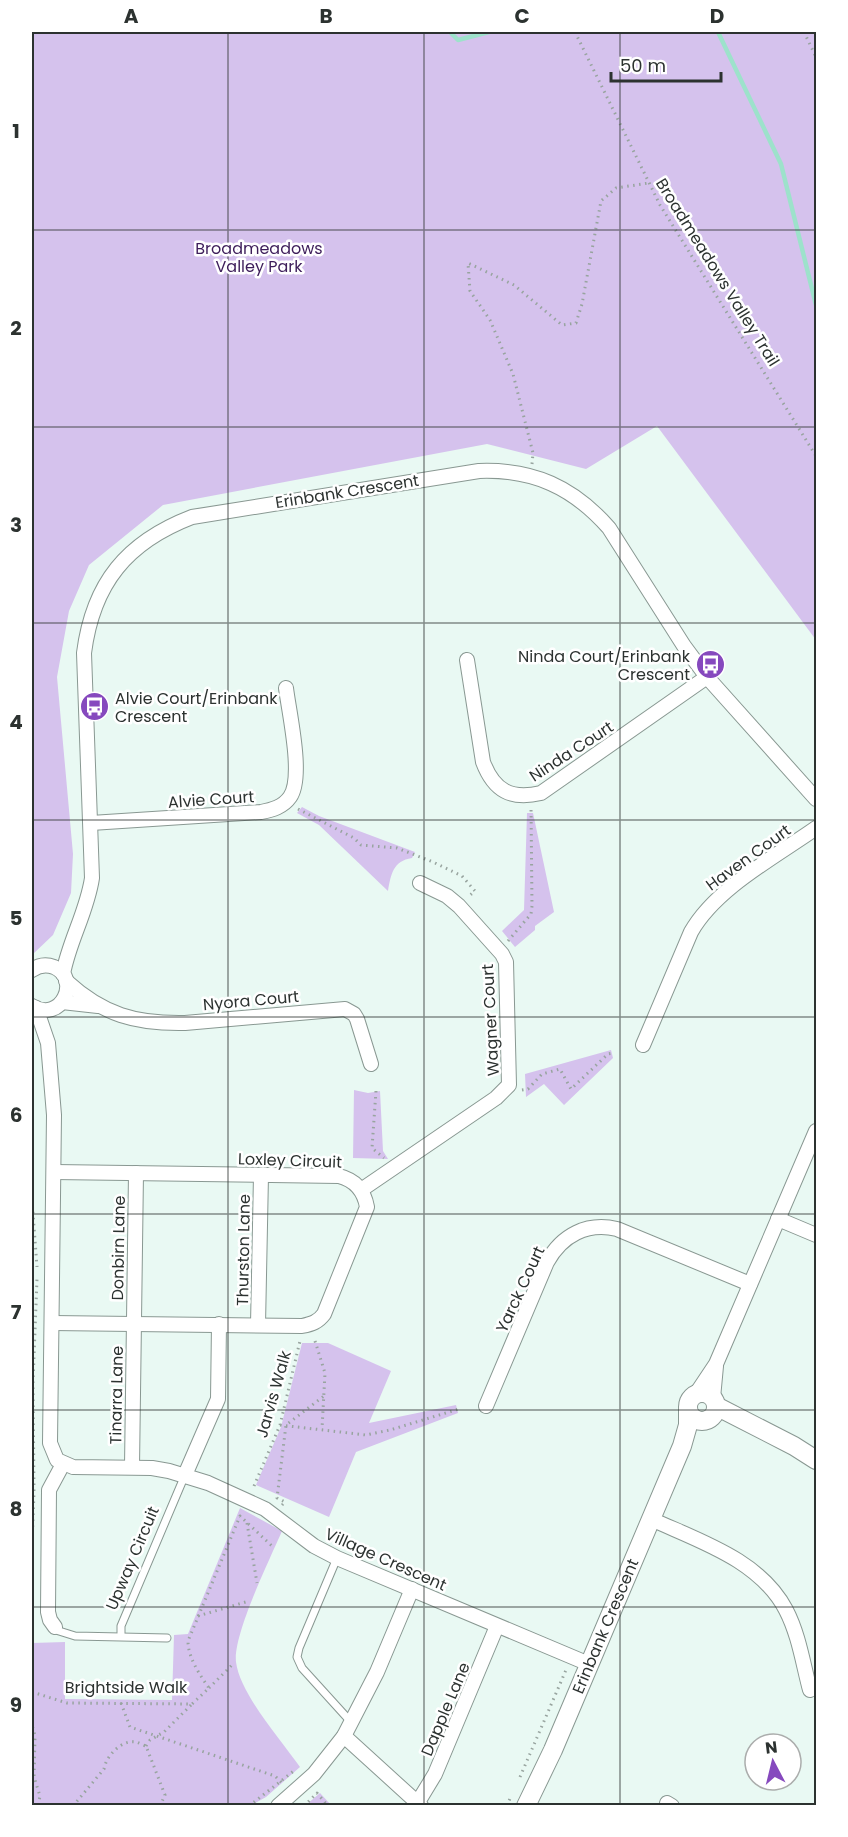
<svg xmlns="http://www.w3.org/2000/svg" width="848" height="1837" font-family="Poppins,sans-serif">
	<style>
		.park { fill: #d5c2ed }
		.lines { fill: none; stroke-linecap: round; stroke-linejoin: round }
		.stream { stroke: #9de2cb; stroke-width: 4.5 }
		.service-casing { stroke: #899892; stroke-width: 9 }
		.minor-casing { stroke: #899892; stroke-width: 16 }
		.tertiary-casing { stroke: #899892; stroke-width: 20 }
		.path { stroke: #98a49f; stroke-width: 3; stroke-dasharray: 1.5 4.5; stroke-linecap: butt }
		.service { stroke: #fff; stroke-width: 7 }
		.minor { stroke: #fff; stroke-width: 14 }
		.tertiary { stroke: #fff; stroke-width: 18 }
		.grid { fill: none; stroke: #2c3230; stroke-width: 1.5; stroke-opacity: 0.55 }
		.labels { text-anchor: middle; stroke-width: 5; stroke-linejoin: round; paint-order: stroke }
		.park-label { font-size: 16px; fill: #3d1d5a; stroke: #fff }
		.street-label { font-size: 16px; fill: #2c3230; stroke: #fff }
		.poi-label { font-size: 16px; fill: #2c3230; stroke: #fff; text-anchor: end }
		.neatline { fill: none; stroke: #2c3230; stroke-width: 2 }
		.grid-label { font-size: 20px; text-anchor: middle; font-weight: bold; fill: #2c3230 }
	</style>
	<rect width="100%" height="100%" fill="#e9f9f3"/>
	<g class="park">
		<path d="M32,32H816V640L657,426L586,469L487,444L163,505L89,565L69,611L57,677L73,854L71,893L53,935L32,955Z"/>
		<path d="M302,807L319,816L415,852L412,858C393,861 391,874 388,891L319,825L297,813Z"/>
		<path d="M527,813H533L554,912L535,926V930L515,947L502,931L524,910Z"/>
		<path d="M611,1050L613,1058L564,1105L544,1084L526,1097L525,1074Z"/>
		<path d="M354,1090L368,1093L380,1091L383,1151L388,1159L353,1158Z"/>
		<path d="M302,1343H328L391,1371L369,1423L456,1405L458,1413L356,1452L329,1517L256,1485L281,1427Z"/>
		<path d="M240,1508L282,1531C270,1559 233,1634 236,1662C240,1694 281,1740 300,1767L266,1797L252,1805H32V1643L65,1642V1699L172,1700L174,1635L188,1634Z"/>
		<path d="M320,1793L331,1805H306Z"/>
	</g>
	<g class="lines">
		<g class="stream">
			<path d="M450,32L458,40L489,32"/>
			<path d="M718,32L781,164L816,305"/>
		</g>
		<defs>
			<g id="service">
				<path d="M337,1558L299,1648L297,1657L302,1668L351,1722"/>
				<path d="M55,1627L59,1631L75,1636L167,1638"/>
				<path d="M121,1636V1626L185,1475"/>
			</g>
			<g id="minor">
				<path d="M467,660L483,762C494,791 511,800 541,793L707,677"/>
				<path d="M91,823L261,812C272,810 283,807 290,797C304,777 289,713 286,688"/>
				<path d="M32,970C39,965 46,964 54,967C82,979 61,1024 32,1006"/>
				<path d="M63,974C69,941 87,912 92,878L84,653C93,583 127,542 192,517L479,471C533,469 573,487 609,528L684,646L707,677L816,799"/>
				<path d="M66,981C103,1015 136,1024 185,1023L345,1009L354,1014L357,1019L371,1064"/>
				<path d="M62,1002L98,1006"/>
				<path d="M36,1008L48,1043L54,1115L50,1443L57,1460L73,1467L152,1468L169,1471L208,1483L265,1509L314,1546L337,1558L589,1664"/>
				<path d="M643,1045L691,932C716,888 775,857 816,828"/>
				<path d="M361,1190L496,1098L509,1085L506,962L502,954L459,906L447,896L420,883"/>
				<path d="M778,1219L816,1235"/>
				<path d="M52,1323L302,1326C312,1324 318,1322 324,1314L367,1207C364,1190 355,1180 339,1176L54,1172"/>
				<path d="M258,1325L261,1175"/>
				<path d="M696,1394L716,1364L816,1131"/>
				<path d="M713,1398L716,1366"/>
				<path d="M486,1406L547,1262C562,1235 587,1222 617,1229L750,1284"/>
				<path d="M132,1467L136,1173"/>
				<path d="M185,1475L218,1399L219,1324"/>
				<path d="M651,1519C699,1541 760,1560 786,1610C799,1635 803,1664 810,1690"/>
				<path d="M55,1627L50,1620L48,1612L49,1490L63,1464"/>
				<path d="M344,1736L421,1806"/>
				<path d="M418,1802L435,1774L497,1626"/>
				<path d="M667,1803L672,1806"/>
				<path d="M278,1806L314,1774L344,1736L377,1672L412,1589"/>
			</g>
			<g id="tertiary">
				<circle cx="702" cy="1407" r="14"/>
				<path d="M716,1406L794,1446L816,1460"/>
				<path d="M526,1806L553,1750L682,1446L688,1425V1410"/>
			</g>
		</defs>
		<use href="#service" class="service-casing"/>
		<use href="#minor" class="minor-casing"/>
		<use href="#tertiary" class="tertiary-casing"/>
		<g class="path">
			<path d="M575,32L660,205L816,456"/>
			<path d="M804,32L816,57"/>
			<path d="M532,464L533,453L513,374L490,320L470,291L468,263L514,285L562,325L576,323L582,304L601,201L616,188L649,183"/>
			<path d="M298,809L354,838L361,845L397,848L433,862L462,876L475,891L468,897"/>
			<path d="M508,941L531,914L532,906L531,807"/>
			<path d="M522,1090L528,1089L542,1074L560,1069L571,1089L608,1054L614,1053"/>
			<path d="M376,1091L372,1148L384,1158"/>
			<path d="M32,1200L37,1267"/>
			<path d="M315,1341L325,1373L322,1429"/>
			<path d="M280,1425L366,1435L390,1430L459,1409"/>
			<path d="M254,1486L280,1425L300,1341"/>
			<path d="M282,1505L285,1502L277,1498L286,1425L324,1396"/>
			<path d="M247,1523L257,1583"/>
			<path d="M32,1545L34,1492L33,1382L37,1279"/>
			<path d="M198,1616L249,1601"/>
			<path d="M32,1667V1725L35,1736L34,1777L40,1796L38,1806"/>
			<path d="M209,1688L233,1664"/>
			<path d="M32,1692L67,1703L192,1704L209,1688C199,1674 188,1657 188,1641L240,1516L272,1546"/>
			<path d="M121,1703L130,1727L275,1776L283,1784"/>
			<path d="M146,1746L150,1740L164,1732L192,1704"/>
			<path d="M520,1777L566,1670"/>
			<path d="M73,1806L104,1769C106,1756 122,1739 136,1742C137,1742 145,1746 146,1746L165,1795L160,1806"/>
			<path d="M249,1806L295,1770"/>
			<path d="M304,1806L317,1793L328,1806"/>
			<path d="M507,1806L511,1796"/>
		</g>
		<use href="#service" class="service"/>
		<use href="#minor" class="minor"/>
		<use href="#tertiary" class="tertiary"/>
	</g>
	<path class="grid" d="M228,32V1806M424,32V1806M620,32V1806M32,230H816M32,427H816M32,623H816M32,820H816M32,1017H816M32,1214H816M32,1410H816M32,1607H816"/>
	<defs>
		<symbol id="bus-disc" viewBox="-11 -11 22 22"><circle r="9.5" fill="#8649be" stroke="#fff"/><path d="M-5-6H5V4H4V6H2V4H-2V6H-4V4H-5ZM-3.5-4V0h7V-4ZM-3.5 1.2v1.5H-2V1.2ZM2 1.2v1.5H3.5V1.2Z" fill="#fff"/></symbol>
	</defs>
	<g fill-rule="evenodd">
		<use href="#bus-disc" x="694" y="648" width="33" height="33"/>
		<use href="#bus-disc" x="78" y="690" width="33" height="33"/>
	</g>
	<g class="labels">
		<g class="park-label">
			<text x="259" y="254">Broadmeadows<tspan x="259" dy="18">Valley Park</tspan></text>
		</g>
		<g class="street-label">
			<text transform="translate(718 272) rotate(58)" y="6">Broadmeadows Valley Trail</text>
			<text transform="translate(347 491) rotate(-9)" y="6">Erinbank Crescent</text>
			<text transform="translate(571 751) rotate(-33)" y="6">Ninda Court</text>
			<text transform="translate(211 799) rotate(-4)" y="6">Alvie Court</text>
			<text transform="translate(748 857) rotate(-36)" y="6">Haven Court</text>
			<text transform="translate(251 1000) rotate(-5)" y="6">Nyora Court</text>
			<text transform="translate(490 1020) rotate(-93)" y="6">Wagner Court</text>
			<text transform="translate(290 1160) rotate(2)" y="6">Loxley Circuit</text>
			<text transform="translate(118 1248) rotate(-89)" y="6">Donbirn Lane</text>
			<text transform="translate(243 1250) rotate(-89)" y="6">Thurston Lane</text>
			<text transform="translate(520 1289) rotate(-65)" y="6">Yarck Court</text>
			<text transform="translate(273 1394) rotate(-74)" y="6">Jarvis Walk</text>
			<text transform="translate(116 1395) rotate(-89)" y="6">Tinarra Lane</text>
			<text transform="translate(132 1558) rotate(-67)" y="6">Upway Circuit</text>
			<text transform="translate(386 1559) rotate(24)" y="6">Village Crescent</text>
			<text transform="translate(605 1626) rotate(-67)" y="6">Erinbank Crescent</text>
			<text x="126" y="1693">Brightside Walk</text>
			<text transform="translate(445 1709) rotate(-67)" y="6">Dapple Lane</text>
		</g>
		<g class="poi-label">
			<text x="690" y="662">Ninda Court/Erinbank<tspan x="690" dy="18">Crescent</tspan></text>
			<text x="115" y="704" text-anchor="start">Alvie Court/Erinbank<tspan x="115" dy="18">Crescent</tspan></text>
		</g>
	</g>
	<rect width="848" height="1837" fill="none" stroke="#ffffff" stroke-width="66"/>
	<g transform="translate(773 1762) rotate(353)"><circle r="28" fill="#ffffff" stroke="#abadac" stroke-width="1.5"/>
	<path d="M0-4.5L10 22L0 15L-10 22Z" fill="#8649be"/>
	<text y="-9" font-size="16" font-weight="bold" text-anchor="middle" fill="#2c3230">N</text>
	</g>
	<path d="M611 72v9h110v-9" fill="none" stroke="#2c3230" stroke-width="3"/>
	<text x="620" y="72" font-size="18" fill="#2c3230" stroke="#ffffff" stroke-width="4.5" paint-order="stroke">50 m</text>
	<rect x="33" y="33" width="782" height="1771" class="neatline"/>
	<g class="grid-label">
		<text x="131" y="23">A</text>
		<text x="326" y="23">B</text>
		<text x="522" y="23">C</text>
		<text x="717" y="23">D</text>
		<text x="16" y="138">1</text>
		<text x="16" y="335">2</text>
		<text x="16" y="532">3</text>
		<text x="16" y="729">4</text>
		<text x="16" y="925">5</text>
		<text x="16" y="1122">6</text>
		<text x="16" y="1319">7</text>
		<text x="16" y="1516">8</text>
		<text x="16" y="1712">9</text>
	</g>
</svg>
